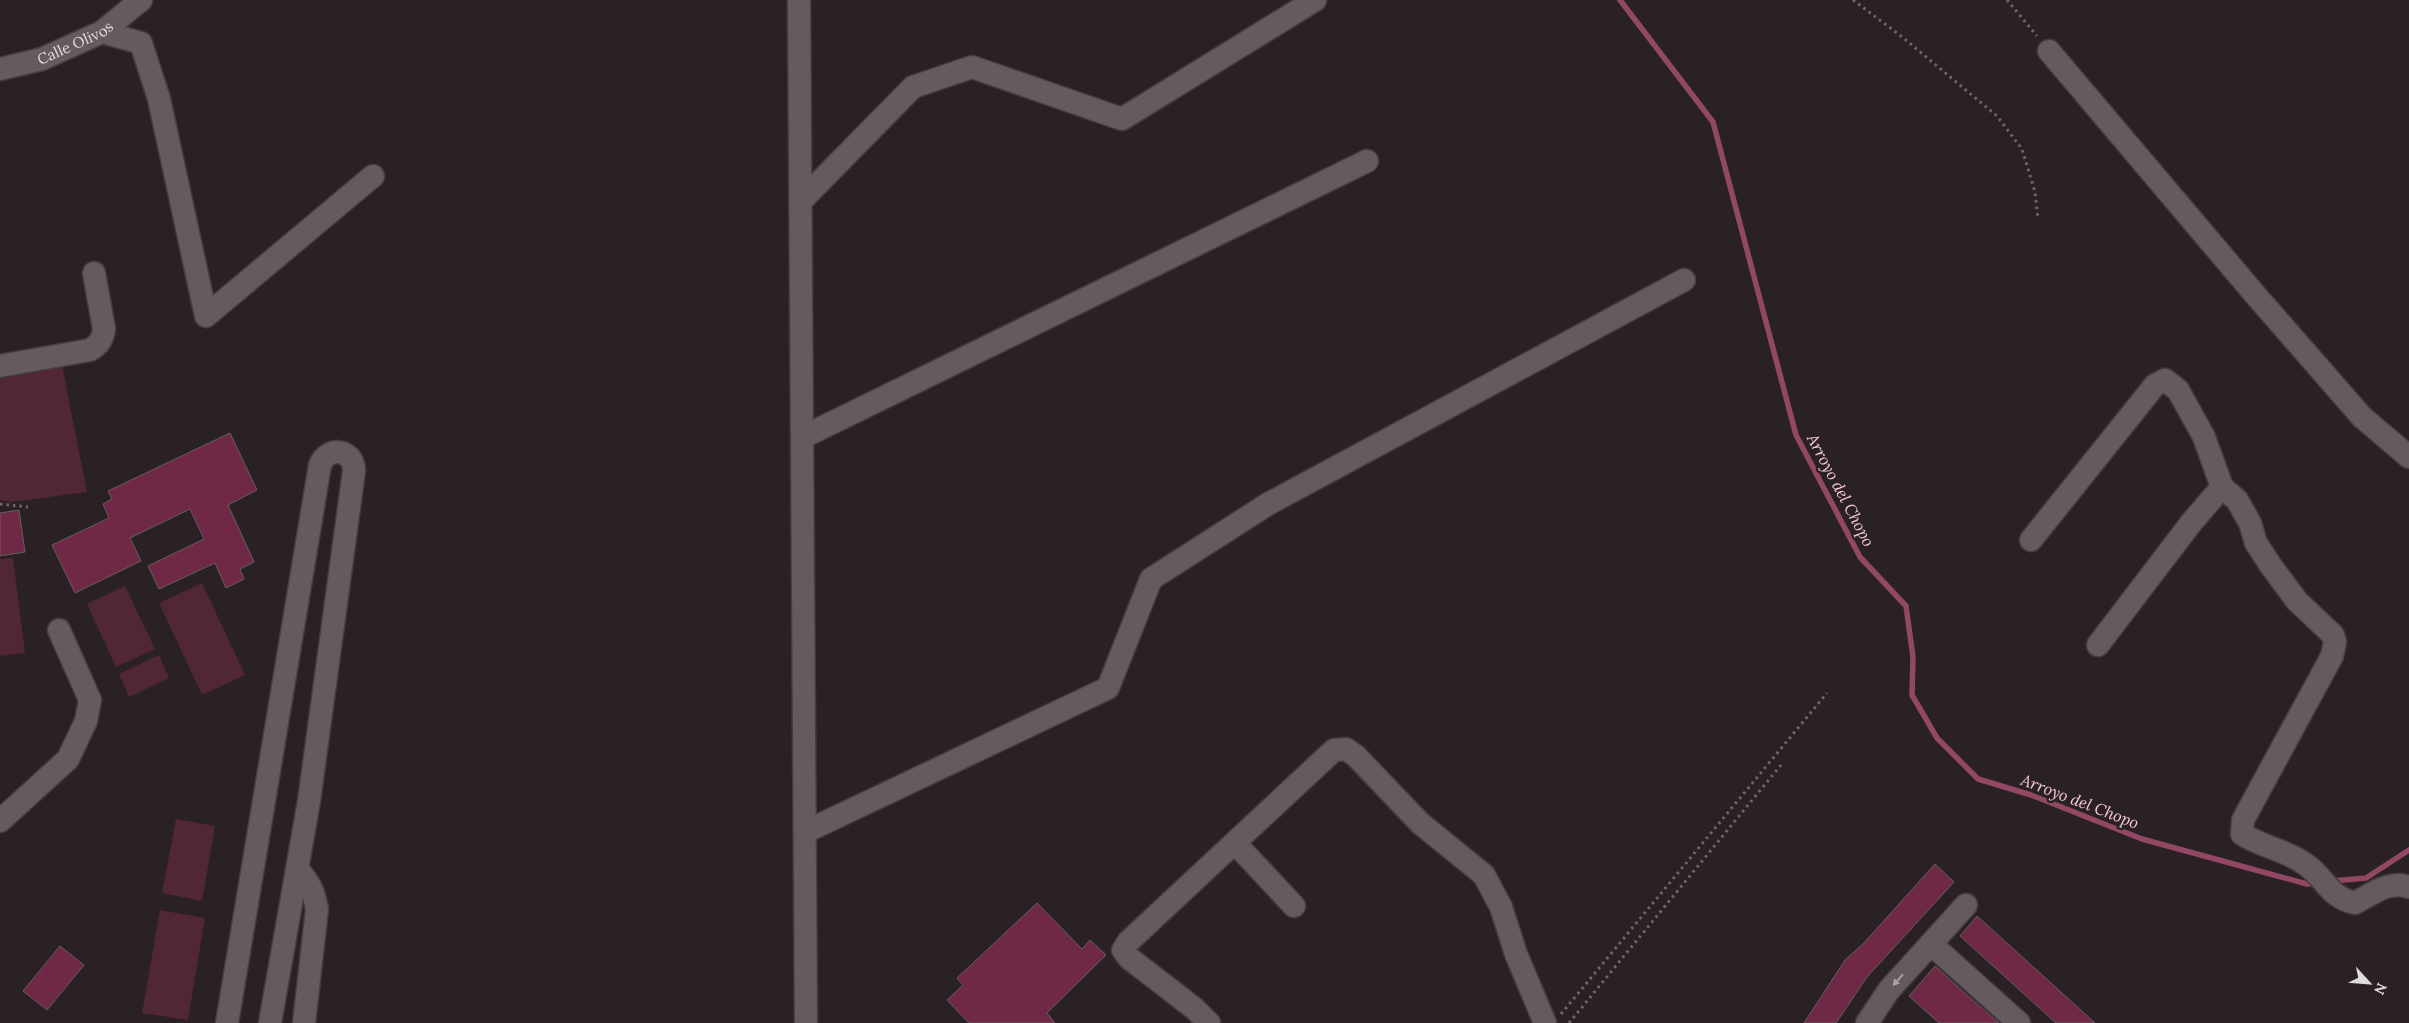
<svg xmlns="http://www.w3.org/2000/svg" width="2409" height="1023" font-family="Lora,serif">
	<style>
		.green { fill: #512636 }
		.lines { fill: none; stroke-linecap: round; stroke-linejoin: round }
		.stream { stroke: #924864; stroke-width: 5.5 }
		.building { fill: #6f2845; stroke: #685d60 }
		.minor-casing { stroke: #443d3f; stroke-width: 25 }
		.path { stroke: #6f676a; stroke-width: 3; stroke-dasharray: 2.5 4; stroke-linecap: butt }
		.minor { stroke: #655a5e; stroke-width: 22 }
		.oneway { fill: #a9a1a4 }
		.labels { text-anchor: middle; stroke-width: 5; stroke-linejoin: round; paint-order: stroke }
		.street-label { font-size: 15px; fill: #e1dbdd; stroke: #2a2124 }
		.water-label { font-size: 16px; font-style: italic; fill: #f6c9d7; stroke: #2a2124 }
	</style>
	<rect width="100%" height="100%" fill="#2a2124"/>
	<g class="green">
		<path d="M62,365L87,492L11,502L0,500V376Z"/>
		<path d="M13,558L25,653L0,656V559Z"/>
		<path d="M202,583L245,675L202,695L159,603Z"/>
		<path d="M125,586L155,649L116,667L87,604Z"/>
		<path d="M159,655L169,678L129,697L119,674Z"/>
		<path d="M176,819L215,826L202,901L162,893Z"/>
		<path d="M160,910L205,918L188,1020L142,1013Z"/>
	</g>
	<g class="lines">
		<g class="stream">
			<path d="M1620,0L1713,122L1796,435L1860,557L1906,606L1913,657L1912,695L1937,738L1978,779L2031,795L2142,839L2307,884L2318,883"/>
			<path d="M2332,881L2366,878L2409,850"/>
		</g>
	</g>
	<g class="building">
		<path d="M230,433L257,490L228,505L254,562L240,569L244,579L226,588L215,563L159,589L148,566L204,539L190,509L130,538L141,561L75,593L52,545L109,518L103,504L112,499L108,491Z"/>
		<path d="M19,510L25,552L0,556V513Z"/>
		<path d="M1935,864L1954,882L1867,977L1836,1023H1804L1845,960L1863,944Z"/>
		<path d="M1037,903L1082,949L1090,940L1106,955L1047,1013L1055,1023H969L947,1000L963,985L957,978Z"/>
		<path d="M1977,916L2040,973L2095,1023H2056L1960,936Z"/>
		<path d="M60,946L84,965L47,1010L23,991Z"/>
		<path d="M1935,966L1967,995L1999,1023H1939L1909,996Z"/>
	</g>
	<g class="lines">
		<defs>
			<g id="minor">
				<path d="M799,0L806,1023"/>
				<path d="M102,32L141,43L159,99L206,316L373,176"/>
				<path d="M2049,51L2258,298L2362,417L2409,457"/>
				<path id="s1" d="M0,69L42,59L102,32L141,0"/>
				<path d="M801,201L913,87L972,67L1122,119L1315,0"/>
				<path d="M0,366L90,350C99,345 103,339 104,329L94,273"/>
				<path d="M803,437L1367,161"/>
				<path d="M2031,540L2155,385L2165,380L2178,390L2204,437L2222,487L2237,500L2250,523L2256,543L2271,566L2297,601L2333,635L2335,642L2332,656L2243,820L2242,834C2262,847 2286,850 2305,864C2326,878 2328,897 2355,903C2372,894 2389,880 2409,887"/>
				<path d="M2098,645L2191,523L2222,487"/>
				<path d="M0,821L68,759L86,721L90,700L59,630"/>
				<path d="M805,832L1108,688L1151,579L1268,504L1684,280"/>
				<path d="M1235,843L1294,906"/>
				<path d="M297,869C309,881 314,892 317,909L304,1023"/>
				<path d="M1931,944L2019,1023"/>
				<path d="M227,1023L320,465C328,445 354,449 354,471L309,801L270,1023"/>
				<path d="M1209,1023L1195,1009L1129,958L1123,950L1128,942L1334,750L1346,749L1356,756L1420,823L1484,875L1501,907L1516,954L1545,1023"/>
				<path d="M1867,1023L1889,990L1966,905"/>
			</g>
		</defs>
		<use href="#minor" class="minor-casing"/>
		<g class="path">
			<path d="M1853,0L1901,36L1997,116L2022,149L2035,192L2038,219"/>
			<path d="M2007,0L2037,36"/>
			<path d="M0,504L28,507"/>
			<path d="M1561,1014L1827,693"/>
			<path d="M1569,1023L1781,765"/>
		</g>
		<use href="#minor" class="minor"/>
	</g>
	<defs><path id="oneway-solid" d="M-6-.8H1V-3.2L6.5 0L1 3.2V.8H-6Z" transform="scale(1.25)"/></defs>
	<use class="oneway" href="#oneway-solid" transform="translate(1898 980) rotate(132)"/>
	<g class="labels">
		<g class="street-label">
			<text dy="5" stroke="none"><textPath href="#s1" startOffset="80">Calle Olivos</textPath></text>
		</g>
		<g class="water-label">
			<text transform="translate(1841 490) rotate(62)" y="6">Arroyo del Chopo</text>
			<text transform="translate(2080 801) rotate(21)" y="6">Arroyo del Chopo</text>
		</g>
	</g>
	<g transform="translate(2369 983) rotate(116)" stroke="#2a2124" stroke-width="4" paint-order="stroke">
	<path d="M0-4L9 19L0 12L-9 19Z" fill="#e1dbdd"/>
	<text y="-8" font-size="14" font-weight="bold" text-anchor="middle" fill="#e1dbdd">N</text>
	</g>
</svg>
